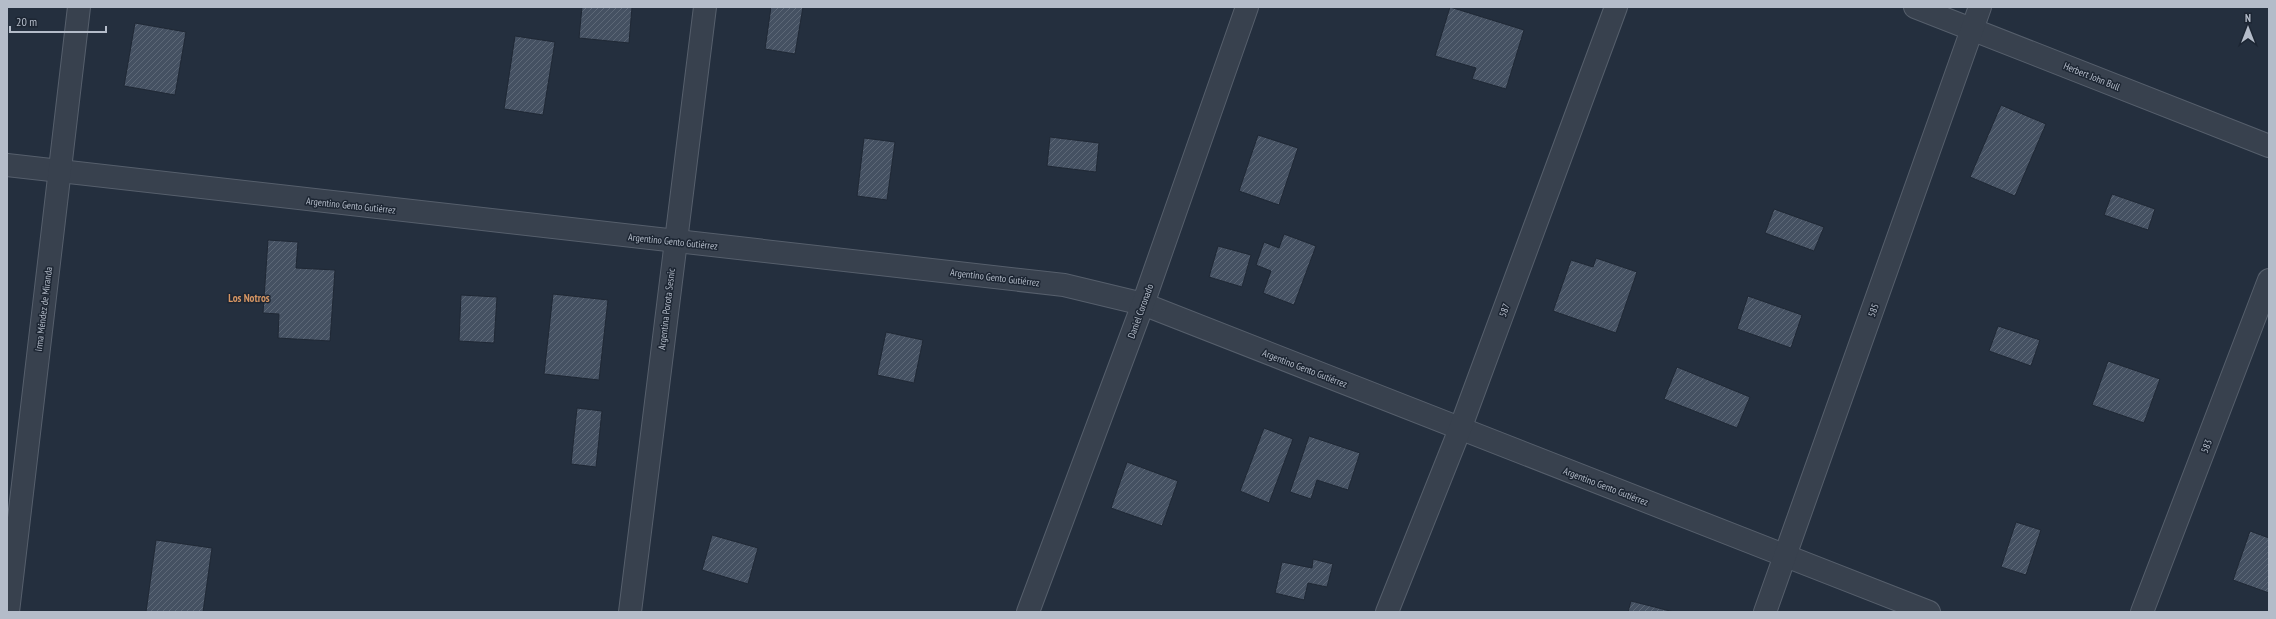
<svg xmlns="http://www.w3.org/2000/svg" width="2276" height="619" font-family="'PT Sans Narrow',sans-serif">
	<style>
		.building { fill: url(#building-hatch); stroke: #1f2835 }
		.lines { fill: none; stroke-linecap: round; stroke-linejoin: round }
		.minor-casing { stroke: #565f6c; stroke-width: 24 }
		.minor { stroke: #38414e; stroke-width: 22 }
		.labels { text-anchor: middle; stroke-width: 3; stroke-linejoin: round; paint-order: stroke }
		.street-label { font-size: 10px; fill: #b4bcc9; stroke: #1d2633 }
		.neighbourhood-label { font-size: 11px; font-weight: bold; fill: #d59563; stroke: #1d2633 }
	</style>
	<defs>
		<pattern id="building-hatch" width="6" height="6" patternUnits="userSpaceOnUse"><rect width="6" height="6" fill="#455162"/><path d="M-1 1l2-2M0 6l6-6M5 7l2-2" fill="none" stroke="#5d6877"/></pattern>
	</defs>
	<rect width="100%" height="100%" fill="#242f3e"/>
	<g class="building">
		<path d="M582,7H632L629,43L579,38Z"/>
		<path d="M771,7H803L795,54L765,49Z"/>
		<path d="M1450,7L1524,30L1506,89L1472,79L1476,68L1435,56Z"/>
		<path d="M135,23L186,32L175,95L124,86Z"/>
		<path d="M515,36L555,42L543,115L504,109Z"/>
		<path d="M2001,105L2046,124L2015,196L1970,177Z"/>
		<path d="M1258,135L1298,148L1279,205L1239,191Z"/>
		<path d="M1050,137L1099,143L1096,172L1047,166Z"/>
		<path d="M864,138L895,142L887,200L857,196Z"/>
		<path d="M2112,194L2155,209L2148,230L2104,215Z"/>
		<path d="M1774,209L1824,227L1814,251L1765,233Z"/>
		<path d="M1284,234L1316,246L1294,305L1263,293L1271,271L1256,265L1264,242L1279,248Z"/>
		<path d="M268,240L298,242L296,268L335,270L330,341L278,338L279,314L263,313Z"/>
		<path d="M1218,246L1251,255L1242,287L1209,277Z"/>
		<path d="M1596,258L1637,272L1616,333L1553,311L1571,260L1593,267Z"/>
		<path d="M553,294L608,300L599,380L544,374Z"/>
		<path d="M461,295L497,297L494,343L459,341Z"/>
		<path d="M1748,296L1802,315L1791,348L1737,329Z"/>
		<path d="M1998,326L2040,340L2031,366L1989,351Z"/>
		<path d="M886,332L923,340L914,383L877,375Z"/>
		<path d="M2108,361L2160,379L2144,423L2092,405Z"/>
		<path d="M1677,367L1750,397L1737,428L1664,399Z"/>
		<path d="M577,408L602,411L596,467L571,464Z"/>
		<path d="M1264,428L1293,439L1269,503L1240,491Z"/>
		<path d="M1309,436L1360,453L1348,490L1317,480L1311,499L1290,492Z"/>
		<path d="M1127,462L1178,481L1162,526L1111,508Z"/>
		<path d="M2016,522L2041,530L2026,575L2001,567Z"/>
		<path d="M2250,531L2269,538V593L2233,580Z"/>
		<path d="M712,535L758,548L748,584L702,570Z"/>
		<path d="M156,540L212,548L203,612H146Z"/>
		<path d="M1313,559L1333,564L1327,587L1308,583L1304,600L1275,593L1282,562L1312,568Z"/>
		<path d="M1631,601L1674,612H1628Z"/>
	</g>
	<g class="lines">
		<defs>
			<g id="minor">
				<path d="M1915,7L2269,146"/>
				<path d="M7,165L1064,285L1143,304L1929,612"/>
				<path d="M8,612L79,7"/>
				<path d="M630,612L705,7"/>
				<path d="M1028,612L1143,304L1247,7"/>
				<path d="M1387,612L1460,429L1616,7"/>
				<path d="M1765,612L1980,7"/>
				<path d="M2142,612L2269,280"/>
			</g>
		</defs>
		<use href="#minor" class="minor-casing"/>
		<use href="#minor" class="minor"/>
	</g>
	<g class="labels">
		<g class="street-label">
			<text transform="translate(2092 76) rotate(22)" y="4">Herbert John Bull</text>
			<text transform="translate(351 205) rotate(6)" y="4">Argentino Gento Gutiérrez</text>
			<text transform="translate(673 241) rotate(6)" y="4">Argentino Gento Gutiérrez</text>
			<text transform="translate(995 277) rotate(7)" y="4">Argentino Gento Gutiérrez</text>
			<text transform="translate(43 309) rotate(-83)" y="4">Irma Méndez de Miranda</text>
			<text transform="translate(666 309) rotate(-83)" y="4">Argentina Porota Sesnic</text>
			<text transform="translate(1504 310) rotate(-70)" y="4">587</text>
			<text transform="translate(1873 310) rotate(-71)" y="4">585</text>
			<text transform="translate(1140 311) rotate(-70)" y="4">Daniel Coronado</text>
			<text transform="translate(1305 368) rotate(21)" y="4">Argentino Gento Gutiérrez</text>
			<text transform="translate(2206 446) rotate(-69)" y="4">583</text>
			<text transform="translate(1606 486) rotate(21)" y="4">Argentino Gento Gutiérrez</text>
		</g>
		<g class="neighbourhood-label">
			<text x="249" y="302">Los Notros</text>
		</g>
	</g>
	<rect width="2276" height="619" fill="none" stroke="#b4bcc9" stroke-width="16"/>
	<g transform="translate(2248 28)" stroke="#1d2633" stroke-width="3" paint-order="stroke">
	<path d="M0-3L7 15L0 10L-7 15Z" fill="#b4bcc9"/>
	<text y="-6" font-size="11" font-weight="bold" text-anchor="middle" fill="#b4bcc9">N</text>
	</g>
	<path d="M10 26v6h96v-6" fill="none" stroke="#b4bcc9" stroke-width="2"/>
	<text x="16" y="26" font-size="12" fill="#b4bcc9" stroke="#1d2633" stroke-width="3" paint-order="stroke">20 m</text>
</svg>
